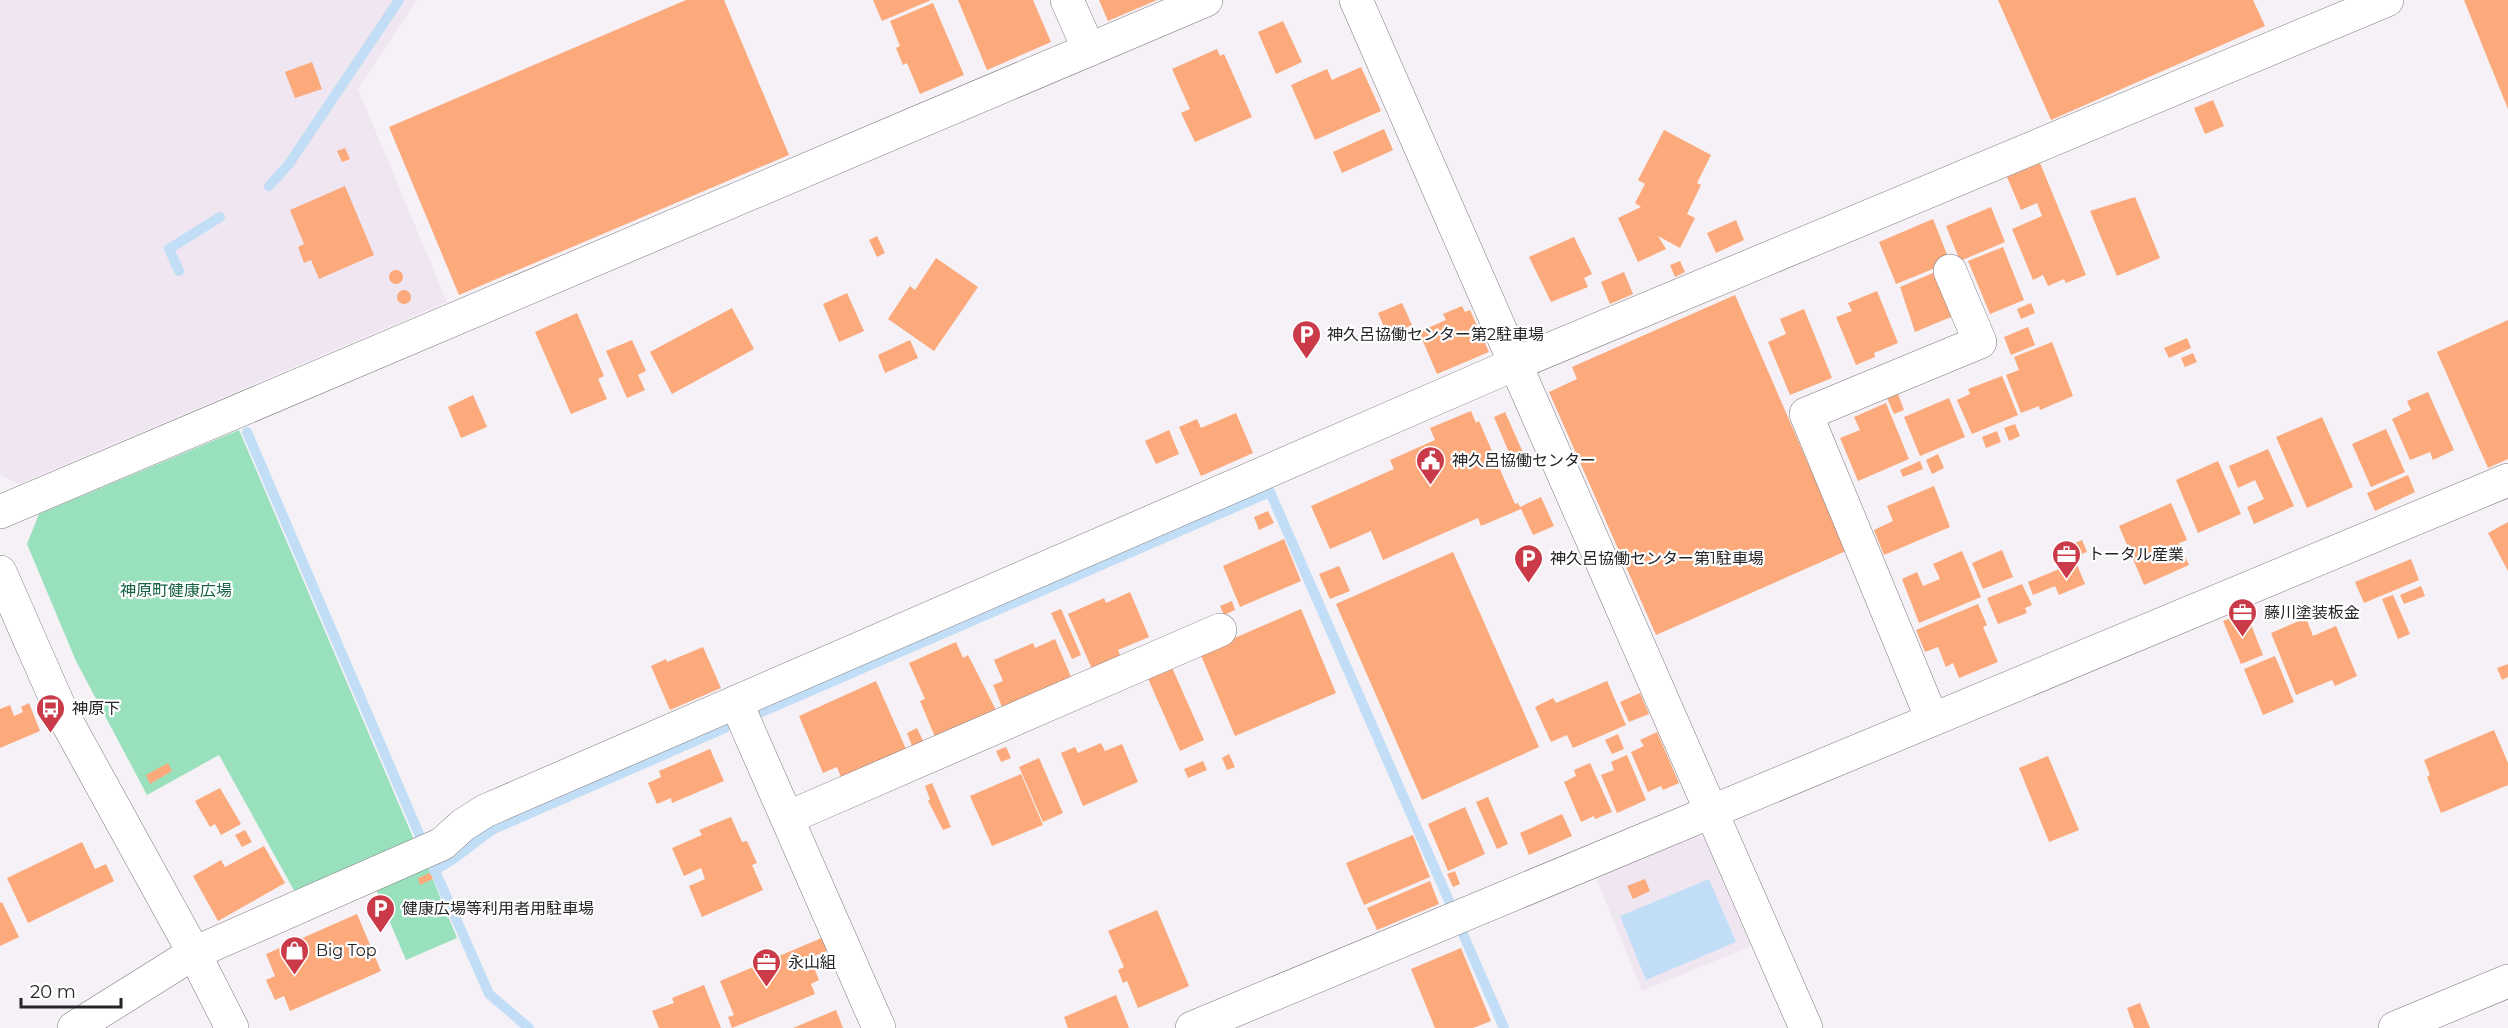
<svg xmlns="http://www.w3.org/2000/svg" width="2508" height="1028" font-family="Montserrat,'Noto Sans JP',sans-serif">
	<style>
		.built { fill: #efe6f2 }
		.green { fill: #99e1bd }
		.water { fill: #c2def7 }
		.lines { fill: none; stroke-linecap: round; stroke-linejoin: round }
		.stream { stroke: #c2def7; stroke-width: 10 }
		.building { fill: #fcaa7b }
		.minor-casing { stroke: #7c787d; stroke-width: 34 }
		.tertiary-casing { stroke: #7c787d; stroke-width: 34 }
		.minor { stroke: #fff; stroke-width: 33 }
		.tertiary { stroke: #fff; stroke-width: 33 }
		.labels { text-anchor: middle; stroke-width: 4.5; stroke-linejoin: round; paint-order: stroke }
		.poi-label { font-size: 16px; fill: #262426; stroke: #fff; text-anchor: start }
		.park-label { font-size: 16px; fill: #176244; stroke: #fff }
	</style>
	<rect width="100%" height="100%" fill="#f5f1f6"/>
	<g class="built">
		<path d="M0,0H417L358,89L447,302L19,484L0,475Z"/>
		<path d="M1697,836L1704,838L1751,946L1642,991L1596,878Z"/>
	</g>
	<g class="green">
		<path d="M239,430L415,842L296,894L219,755L147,795L76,661L27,544L39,514Z"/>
		<path d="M427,865L457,938L406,960L375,887Z"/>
	</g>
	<path class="water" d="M1709,879L1736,942L1646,980L1620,916Z"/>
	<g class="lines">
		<g class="stream">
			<path d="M269,186L289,164L399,0"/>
			<path d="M179,271L169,249L220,217"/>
			<path d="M247,432L419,834"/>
			<path d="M762,712L1270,492L1449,901"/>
			<path d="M433,866L489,994L529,1028"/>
			<path d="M434,870C457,860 473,842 494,829L725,728"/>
			<path d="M1463,934L1504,1028"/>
		</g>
	</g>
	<g class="building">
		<path d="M686,0H724L789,155L459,295L389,127Z"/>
		<path d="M873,0H931L882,21Z"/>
		<path d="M958,0H1033L1051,42L987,70Z"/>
		<path d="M1099,0H1157L1108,21Z"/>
		<path d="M1998,0H2253L2265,26L2051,120Z"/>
		<path d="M2464,0H2508V109Z"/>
		<path d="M933,3L964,75L920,94L907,63L903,65L896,48L900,46L890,21Z"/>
		<path d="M1283,21L1302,62L1276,74L1258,32Z"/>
		<path d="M1217,49L1220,56L1224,54L1252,117L1195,142L1181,113L1190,109L1172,69Z"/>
		<path d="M312,62L322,89L295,98L285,72Z"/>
		<path d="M1361,67L1381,111L1315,140L1291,85L1327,69L1332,80Z"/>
		<path d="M2213,100L2224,126L2205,134L2194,108Z"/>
		<path d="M1384,129L1393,150L1342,173L1333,152Z"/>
		<path d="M1664,130L1711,155L1697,183L1701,185L1687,214L1695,218L1680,248L1658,236L1666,249L1638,262L1618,218L1641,207L1635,203L1645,184L1638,180Z"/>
		<path d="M345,148L350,159L342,162L337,151Z"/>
		<path d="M2040,163L2086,275L2066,283L2064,279L2048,286L2043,275L2033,280L2012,229L2042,216L2037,203L2021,210L2007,177Z"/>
		<path d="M345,186L374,255L319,279L311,260L304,263L298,247L304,244L290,210Z"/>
		<path d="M2135,197L2160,258L2117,276L2090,211Z"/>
		<path d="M1991,207L2005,242L1960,261L1946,226Z"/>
		<path d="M1933,219L1950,262L1896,284L1879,242Z"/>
		<path d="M1736,220L1744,240L1716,253L1707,233Z"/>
		<path d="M877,236L885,253L877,257L869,240Z"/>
		<path d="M1574,237L1592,274L1584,278L1588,287L1551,302L1529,257Z"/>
		<path d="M2003,247L2024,300L1990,314L1968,261Z"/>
		<path d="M936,258L978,287L934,351L888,319L910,286L915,290Z"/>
		<path d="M1680,261L1685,272L1675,277L1670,265Z"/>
		<circle cx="396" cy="277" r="7"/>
		<path d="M1940,270L1958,314L1915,332L1900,287Z"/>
		<path d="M1624,272L1633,294L1610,304L1601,282Z"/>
		<circle cx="404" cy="297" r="7"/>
		<path d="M1877,291L1898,343L1874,353L1875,357L1856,365L1836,317L1852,311L1848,303Z"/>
		<path d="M847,293L864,331L839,342L823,304Z"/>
		<path d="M1735,295L1846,551L1656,635L1549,392L1577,379L1572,367Z"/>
		<path d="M1402,303L1412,325L1388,336L1378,313Z"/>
		<path d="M2031,303L2035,313L2021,319L2017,309Z"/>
		<path d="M1462,306L1465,312L1470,310L1489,352L1437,374L1419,332L1446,320L1443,314Z"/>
		<path d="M732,308L754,349L672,394L650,352Z"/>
		<path d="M1804,309L1832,378L1790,395L1768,342L1786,334L1780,319Z"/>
		<path d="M577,313L604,376L598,379L607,399L571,414L535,332Z"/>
		<path d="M2508,320V459L2488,468L2437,352Z"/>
		<path d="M2028,327L2035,345L2011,355L2004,337Z"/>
		<path d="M2187,338L2191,348L2169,358L2164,348Z"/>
		<path d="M632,340L646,371L638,375L645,390L627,398L606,351Z"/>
		<path d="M910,340L918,358L885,373L878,355Z"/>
		<path d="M2052,342L2073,396L2040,410L2039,406L2021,413L2006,375L2019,370L2014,357Z"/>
		<path d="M2193,353L2197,362L2185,367L2181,358Z"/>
		<path d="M2002,376L2018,415L1972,434L1957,400L1970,394L1968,389Z"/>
		<path d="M1897,391L1904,410L1894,414L1886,396Z"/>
		<path d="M2428,392L2454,450L2433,460L2430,452L2410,460L2392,419L2411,410L2407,401Z"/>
		<path d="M473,395L487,427L461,438L448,407Z"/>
		<path d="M1949,398L1965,437L1920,456L1904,417Z"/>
		<path d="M1886,403L1909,459L1858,481L1840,438L1860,430L1854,417Z"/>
		<path d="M1471,411L1476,423L1479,421L1515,504L1518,503L1520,507L1541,497L1554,526L1533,535L1521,509L1481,526L1478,518L1383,560L1371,531L1330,549L1311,506L1394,469L1390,460L1435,440L1430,428Z"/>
		<path d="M1505,412L1525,457L1513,462L1494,417Z"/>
		<path d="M1236,413L1253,453L1201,476L1179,427L1197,419L1201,428Z"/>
		<path d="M2322,417L2353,487L2307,508L2276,437Z"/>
		<path d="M2015,424L2020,436L2009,441L2004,428Z"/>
		<path d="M2386,429L2405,472L2371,487L2352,444Z"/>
		<path d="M1169,430L1179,454L1156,464L1145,441Z"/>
		<path d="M1997,431L2001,442L1986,448L1982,437Z"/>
		<path d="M2268,449L2294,506L2254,524L2247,507L2264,499L2255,480L2238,488L2229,466Z"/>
		<path d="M1938,454L1944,468L1932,474L1926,460Z"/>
		<path d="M1920,461L1923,469L1903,477L1900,470Z"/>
		<path d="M2218,461L2241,514L2198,533L2176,480Z"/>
		<path d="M2408,475L2415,492L2375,511L2367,493Z"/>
		<path d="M1934,486L1950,527L1884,555L1874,530L1893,521L1887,506Z"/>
		<path d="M2171,503L2187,540L2179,543L2189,565L2144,585L2119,526Z"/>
		<path d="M1268,511L1274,523L1259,530L1254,517Z"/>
		<path d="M2508,522V571L2488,533Z"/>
		<path d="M1284,539L1301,581L1240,607L1223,566Z"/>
		<path d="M2082,540L2087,552L2078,555L2073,544Z"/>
		<path d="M2002,550L2013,577L1983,589L1972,563Z"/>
		<path d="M1962,551L1981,597L1919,623L1902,579L1917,572L1923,586L1940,579L1933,564Z"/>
		<path d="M1453,552L1539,747L1422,800L1336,604Z"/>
		<path d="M2411,559L2419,580L2364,603L2355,582Z"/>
		<path d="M2076,562L2085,584L2059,595L2055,586L2033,595L2028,582Z"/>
		<path d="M1339,566L1350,591L1330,599L1319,574Z"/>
		<path d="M2022,584L2032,605L2025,608L2027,613L1998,624L1987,598Z"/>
		<path d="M2421,586L2425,596L2404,604L2400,595Z"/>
		<path d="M1130,592L1149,637L1118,650L1121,657L1092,669L1068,614L1104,598L1106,603Z"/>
		<path d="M2393,595L2410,634L2398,639L2382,599Z"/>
		<path d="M1232,601L1235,610L1224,615L1220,606Z"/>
		<path d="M1978,604L1987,625L1983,627L1998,662L1959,678L1953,663L1946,667L1938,647L1925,652L1916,630Z"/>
		<path d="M1061,609L1081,655L1072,659L1051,613Z"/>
		<path d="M1301,609L1336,693L1235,736L1200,653Z"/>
		<path d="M2246,612L2263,655L2241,664L2223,621Z"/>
		<path d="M2306,618L2313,636L2336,626L2357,676L2335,686L2332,680L2296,695L2271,633Z"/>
		<path d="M1055,639L1072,679L1003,709L993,685L1003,681L994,660L1033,643L1035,648Z"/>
		<path d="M956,642L963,658L968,655L996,710L935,737L920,701L925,699L909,663Z"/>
		<path d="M703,647L721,688L670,710L651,666L666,659L667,662Z"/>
		<path d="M2275,656L2294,702L2263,715L2244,669Z"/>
		<path d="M1170,663L1204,740L1180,751L1146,674Z"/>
		<path d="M2508,664V677L2502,680L2497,668Z"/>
		<path d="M876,681L906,749L841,777L837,767L823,773L799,716Z"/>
		<path d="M1607,681L1626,725L1573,748L1567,735L1551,742L1535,707L1553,698L1556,703Z"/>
		<path d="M1640,693L1649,714L1629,722L1620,702Z"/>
		<path d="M29,703L40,731L0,748V709L10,705L14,716L23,712L21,707Z"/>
		<path d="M917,728L924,743L913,748L907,733Z"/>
		<path d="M2494,730L2508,763V785L2441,813L2427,777L2430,775L2424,760Z"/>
		<path d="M1657,732L1679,783L1663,790L1661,786L1648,792L1631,752L1644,746L1640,740Z"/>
		<path d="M1618,734L1624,749L1612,754L1605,740Z"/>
		<path d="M1101,743L1105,751L1122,744L1138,782L1083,806L1061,753L1075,747L1078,753Z"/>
		<path d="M1006,747L1011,758L1001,762L996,751Z"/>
		<path d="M710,749L724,781L672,803L671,798L657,804L648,783L661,777L659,771Z"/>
		<path d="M1229,754L1235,767L1227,770L1222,758Z"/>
		<path d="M1627,755L1646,800L1617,813L1601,775L1614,770L1611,762Z"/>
		<path d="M2048,756L2079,830L2049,842L2019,768Z"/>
		<path d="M1039,758L1063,813L1043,822L1019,767Z"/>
		<path d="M1203,761L1207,770L1188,778L1184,769Z"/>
		<path d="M168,763L172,771L150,784L146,775Z"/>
		<path d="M1590,763L1612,812L1595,819L1594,816L1581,822L1564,782L1576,776L1574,770Z"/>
		<path d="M1021,774L1043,825L992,846L970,796Z"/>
		<path d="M932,783L951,827L943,830L928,801L930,799L925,786Z"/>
		<path d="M220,788L241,824L221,835L215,824L210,827L195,801Z"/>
		<path d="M1488,797L1508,844L1497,849L1476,802Z"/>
		<path d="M1465,807L1485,854L1448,871L1428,824Z"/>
		<path d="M1562,814L1572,836L1529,855L1520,833Z"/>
		<path d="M731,817L742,842L747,841L757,863L752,865L763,890L702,917L689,886L705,879L701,868L684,876L672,848L702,835L699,830Z"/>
		<path d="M245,830L252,842L242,847L235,835Z"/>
		<path d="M1413,835L1430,877L1364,905L1346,863Z"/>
		<path d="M82,842L95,869L106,864L114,881L28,923L7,878Z"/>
		<path d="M264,846L285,883L218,921L193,876L221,860L225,867Z"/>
		<path d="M1455,871L1460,884L1453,887L1447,874Z"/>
		<path d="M430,873L433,879L420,885L418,878Z"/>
		<path d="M1645,879L1650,891L1633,899L1627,886Z"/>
		<path d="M1430,881L1439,904L1377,930L1367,908Z"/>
		<path d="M2,902L19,937L0,946V903Z"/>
		<path d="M1157,910L1189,986L1138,1008L1127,981L1123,983L1118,970L1124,967L1108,931Z"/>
		<path d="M357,914L381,971L290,1011L284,996L275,1000L266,980L275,976L266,954Z"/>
		<path d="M824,937L829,950L810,958L819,980L811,984L815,994L732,1028L728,1017L734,1015L720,981Z"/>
		<path d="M1461,948L1491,1021L1473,1028H1435L1411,969Z"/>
		<path d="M704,985L721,1028H659L652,1011L674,1003L672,998Z"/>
		<path d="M1116,995L1129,1028H1068L1064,1017Z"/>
		<path d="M2140,1003L2150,1028H2134L2127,1008Z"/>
		<path d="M836,1010L843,1028H793Z"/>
	</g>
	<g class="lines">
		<defs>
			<g id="minor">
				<path d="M1067,0L1089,50"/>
				<path d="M736,702L879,1028"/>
				<path d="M1932,719L1806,414L1980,342L1950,271"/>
				<path d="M787,818L1220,630"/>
				<path d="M74,1028L194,953L442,844L463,825L485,811L1515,364L2387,0"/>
				<path d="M2395,1028L2508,981"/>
			</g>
			<g id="tertiary">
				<path d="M1356,0L1806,1028"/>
				<path d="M0,512L1206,0"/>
				<path d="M0,572L62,713L194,953L232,1028"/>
				<path d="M1192,1028L2508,480"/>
			</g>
		</defs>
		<use href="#minor" class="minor-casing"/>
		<use href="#tertiary" class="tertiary-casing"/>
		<use href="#minor" class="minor"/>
		<use href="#tertiary" class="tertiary"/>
	</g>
	<defs>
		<symbol id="parking-pin" viewBox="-11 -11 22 30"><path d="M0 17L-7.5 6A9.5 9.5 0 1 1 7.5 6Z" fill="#ca3a48" stroke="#fff"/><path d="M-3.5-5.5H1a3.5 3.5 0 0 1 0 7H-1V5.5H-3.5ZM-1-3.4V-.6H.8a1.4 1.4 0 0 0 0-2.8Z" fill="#fff"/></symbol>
		<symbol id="civic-pin" viewBox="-11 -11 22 30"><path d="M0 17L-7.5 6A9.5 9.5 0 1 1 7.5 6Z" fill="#ca3a48" stroke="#fff"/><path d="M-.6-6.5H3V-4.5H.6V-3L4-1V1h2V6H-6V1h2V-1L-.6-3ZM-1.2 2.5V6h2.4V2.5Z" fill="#fff"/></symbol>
		<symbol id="office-pin" viewBox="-11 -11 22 30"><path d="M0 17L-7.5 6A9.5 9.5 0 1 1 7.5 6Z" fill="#ca3a48" stroke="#fff"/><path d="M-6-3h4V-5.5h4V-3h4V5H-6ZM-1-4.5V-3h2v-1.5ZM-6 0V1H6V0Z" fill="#fff"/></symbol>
		<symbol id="bus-pin" viewBox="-11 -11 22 30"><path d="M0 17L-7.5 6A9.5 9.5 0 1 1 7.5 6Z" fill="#ca3a48" stroke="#fff"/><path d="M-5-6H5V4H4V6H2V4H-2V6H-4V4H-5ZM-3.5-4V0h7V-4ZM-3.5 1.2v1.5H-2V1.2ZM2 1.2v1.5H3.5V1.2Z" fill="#fff"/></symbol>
		<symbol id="shop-pin" viewBox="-11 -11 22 30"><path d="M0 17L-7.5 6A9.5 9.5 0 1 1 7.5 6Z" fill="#ca3a48" stroke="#fff"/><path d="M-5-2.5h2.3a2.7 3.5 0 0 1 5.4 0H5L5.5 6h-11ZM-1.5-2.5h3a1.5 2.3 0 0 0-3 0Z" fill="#fff"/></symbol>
	</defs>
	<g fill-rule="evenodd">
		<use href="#parking-pin" x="1290" y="318" width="33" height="45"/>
		<use href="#civic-pin" x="1414" y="444" width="33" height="45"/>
		<use href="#office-pin" x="2050" y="538" width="33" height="45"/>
		<use href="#parking-pin" x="1512" y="542" width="33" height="45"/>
		<use href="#office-pin" x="2226" y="596" width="33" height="45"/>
		<use href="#bus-pin" x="34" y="692" width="33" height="45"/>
		<use href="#parking-pin" x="364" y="892" width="33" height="45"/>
		<use href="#shop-pin" x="278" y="934" width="33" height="45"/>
		<use href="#office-pin" x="750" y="946" width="33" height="45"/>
	</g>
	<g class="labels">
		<g class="poi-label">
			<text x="1327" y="340">神久呂協働センター第2駐車場</text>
			<text x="1452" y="466">神久呂協働センター</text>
			<text x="2088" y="560">トータル産業</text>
			<text x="1550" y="564">神久呂協働センター第1駐車場</text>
			<text x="2264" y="618">藤川塗装板金</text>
			<text x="72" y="714">神原下</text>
			<text x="402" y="914">健康広場等利用者用駐車場</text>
			<text x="316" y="956">Big Top</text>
			<text x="788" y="968">永山組</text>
		</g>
		<g class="park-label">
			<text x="176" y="596">神原町健康広場</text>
		</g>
	</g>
	<path d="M21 998v9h100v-9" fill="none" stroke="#262426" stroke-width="3"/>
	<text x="30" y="998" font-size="18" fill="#262426" stroke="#ffffff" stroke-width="4.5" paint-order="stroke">20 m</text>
</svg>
